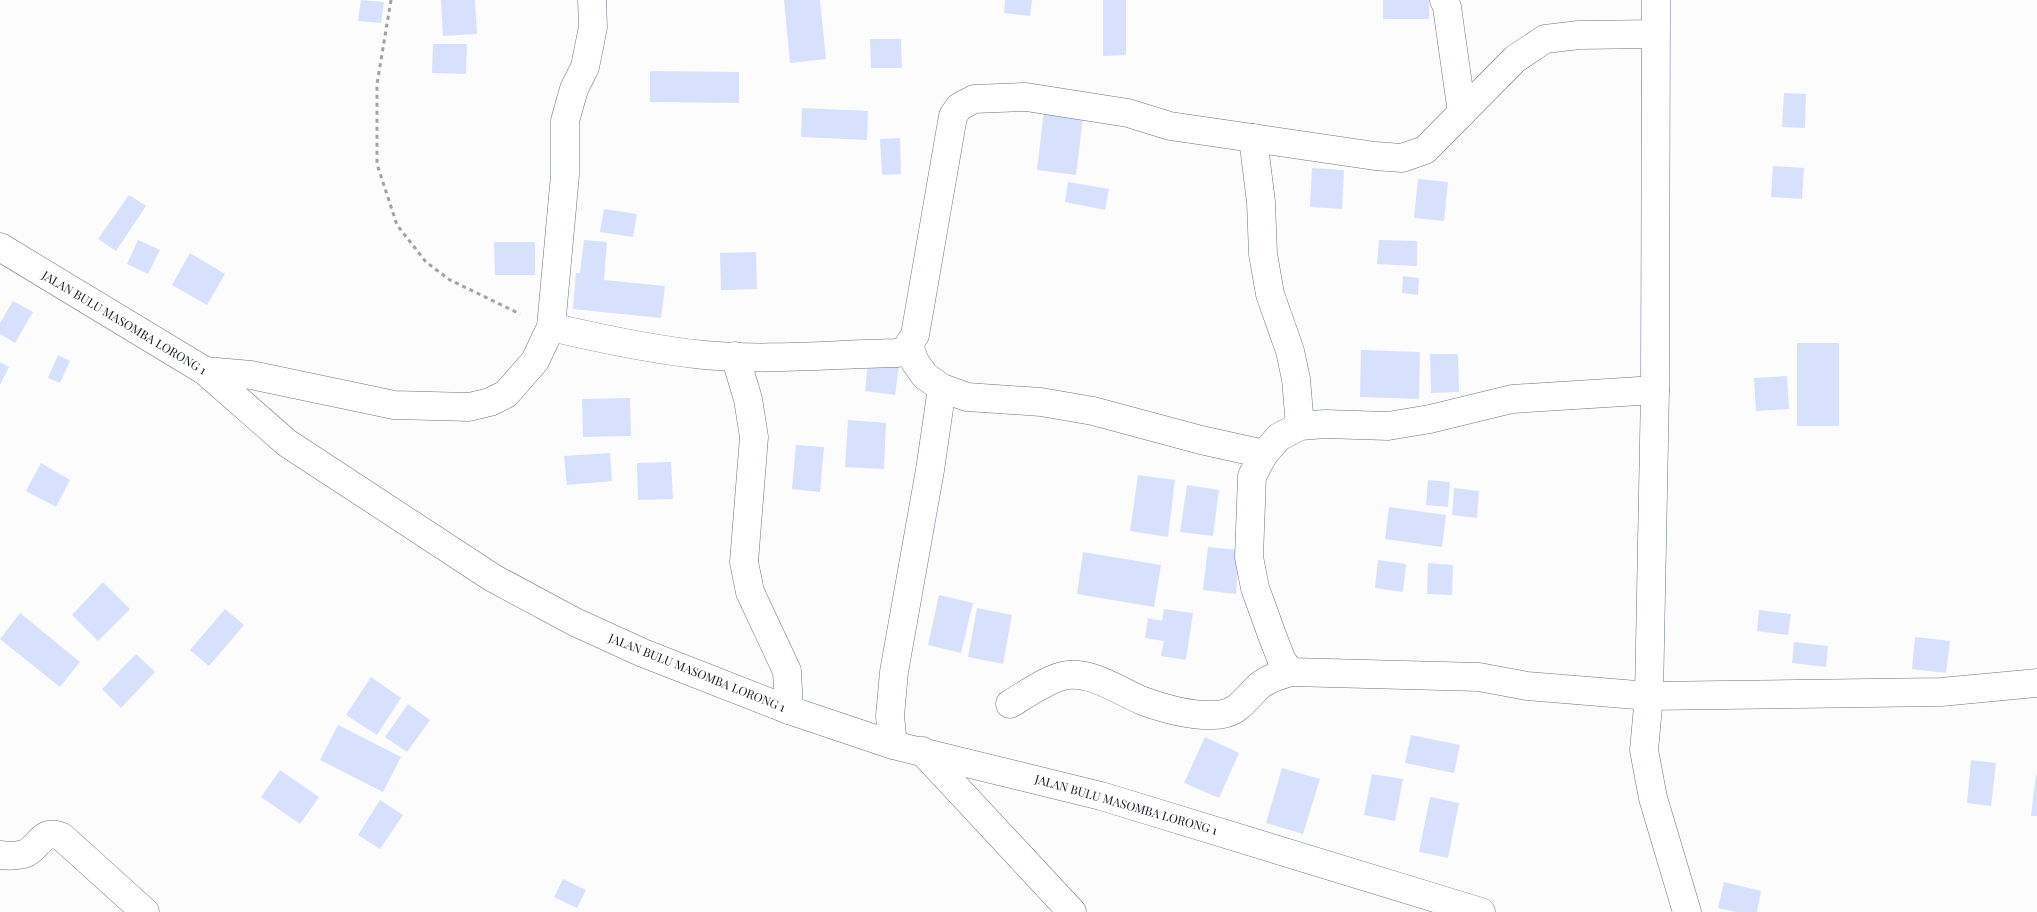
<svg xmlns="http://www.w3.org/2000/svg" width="2037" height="912" font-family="'Playfair Display',serif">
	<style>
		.building { fill: #d7e1fd }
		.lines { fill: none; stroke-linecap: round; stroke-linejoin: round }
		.minor-casing { stroke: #69728b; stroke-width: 29 }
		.path { stroke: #a1a2a6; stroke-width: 3; stroke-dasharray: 4 4; stroke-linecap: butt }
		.minor { stroke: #fff; stroke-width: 28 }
		.labels { text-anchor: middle; stroke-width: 4; stroke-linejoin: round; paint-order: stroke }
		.street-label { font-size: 12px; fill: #12161f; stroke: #fff }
	</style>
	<rect width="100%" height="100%" fill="#fcfcfc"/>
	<g class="building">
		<path d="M361,0L384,2L381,23L358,21Z"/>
		<path d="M441,0H475L477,34L443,36Z"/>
		<path d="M784,0H820L826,59L790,63Z"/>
		<path d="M1005,0H1032L1030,16L1004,13Z"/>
		<path d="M1103,0H1126V55L1103,56Z"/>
		<rect x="1383" y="0" width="46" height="19"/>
		<path d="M870,39H901L902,68H871Z"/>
		<path d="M433,44H467L466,74L432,73Z"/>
		<path d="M650,71L739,72V103L650,102Z"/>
		<path d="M1784,93L1806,94L1805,128L1782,127Z"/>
		<path d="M802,108L868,111L867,140L801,137Z"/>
		<path d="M1044,111L1083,117L1076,175L1037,170Z"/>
		<path d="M900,138L901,174L882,175L880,139Z"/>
		<path d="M1773,166L1804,168L1802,199L1771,197Z"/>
		<path d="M1312,168L1344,170L1342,209L1310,207Z"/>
		<path d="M1418,179L1448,182L1444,221L1414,218Z"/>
		<path d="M1068,182L1109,189L1105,210L1065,202Z"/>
		<path d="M129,195L146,206L116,251L98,239Z"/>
		<path d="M604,209L637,214L633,237L600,232Z"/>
		<path d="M138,240L160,250L148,274L127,264Z"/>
		<path d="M584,240L607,242L604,280L665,286L661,318L573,309L576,273H580Z"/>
		<path d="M1379,240L1417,241V266L1377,264Z"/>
		<path d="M494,242H535V275H495Z"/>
		<path d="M756,252L757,289L721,290L720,253Z"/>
		<path d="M190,253L225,274L207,305L172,285Z"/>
		<path d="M1403,276L1419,278L1418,295L1402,293Z"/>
		<path d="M13,301L33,312L15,343L0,334V323Z"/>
		<rect x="1797" y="343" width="42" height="83"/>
		<path d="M1361,350L1420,352L1419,399L1360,397Z"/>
		<path d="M1430,354H1458L1459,392L1431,393Z"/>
		<path d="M58,355L70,361L60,383L48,378Z"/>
		<path d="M868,361L899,365L895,395L865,391Z"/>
		<path d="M0,362L9,367L0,385Z"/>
		<path d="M1787,376L1789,409L1756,411L1754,378Z"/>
		<path d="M630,398L631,436L583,437L582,399Z"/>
		<path d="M848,420L886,423L884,469L845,467Z"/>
		<path d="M796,445L824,447L820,492L792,489Z"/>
		<path d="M610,453L612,481L567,485L564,456Z"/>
		<path d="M671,462L673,499L638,500L637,463Z"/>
		<path d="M41,463L70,480L56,507L26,491Z"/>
		<path d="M1138,475L1175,480L1168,537L1130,531Z"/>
		<path d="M1428,480L1450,482L1448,507L1426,505Z"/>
		<path d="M1187,485L1219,490L1213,536L1180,532Z"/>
		<path d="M1454,488L1479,491L1477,518L1452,515Z"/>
		<path d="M1389,507L1446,515L1442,547L1385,539Z"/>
		<path d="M1208,547L1239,550L1236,594L1203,590Z"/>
		<path d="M1083,552L1161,565L1154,607L1077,594Z"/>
		<path d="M1378,560L1406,564L1403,592L1375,588Z"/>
		<path d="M1428,563L1453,565L1452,595L1427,594Z"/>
		<path d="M103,582L130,609L98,641L72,615Z"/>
		<path d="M939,595L973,603L961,653L928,645Z"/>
		<path d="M977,608L1012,615L1003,664L968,657Z"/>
		<path d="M225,609L244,625L209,666L190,650Z"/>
		<path d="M1164,609L1193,613L1186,660L1161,656L1164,641L1145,638L1148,618L1162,621Z"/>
		<path d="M1759,610L1791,614L1788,635L1757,631Z"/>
		<path d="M20,613L80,662L60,687L0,639Z"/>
		<path d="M1915,637L1950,641L1946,673L1912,669Z"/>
		<path d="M1794,642L1828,646L1826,667L1792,663Z"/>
		<path d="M136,654L155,672L121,708L102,689Z"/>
		<path d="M371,677L401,698L377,735L346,715Z"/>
		<path d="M408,704L430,720L407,752L385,737Z"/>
		<path d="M338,725L401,757L383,792L320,760Z"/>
		<path d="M1411,735L1460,745L1454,773L1405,763Z"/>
		<path d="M1205,737L1239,753L1219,798L1184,783Z"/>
		<path d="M1971,760L1996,763L1991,806L1967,803Z"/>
		<path d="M1282,768L1320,779L1303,834L1266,823Z"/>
		<path d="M280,770L319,797L300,824L261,797Z"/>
		<path d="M1372,774L1403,779L1395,821L1364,815Z"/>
		<path d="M2036,774L2037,775V816H2031Z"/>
		<path d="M1430,797L1459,803L1448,858L1419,852Z"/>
		<path d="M380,800L403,815L380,849L358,835Z"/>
		<path d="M563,879L586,890L577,908L554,897Z"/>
		<path d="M1724,882L1761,891L1757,912H1736L1718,908Z"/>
	</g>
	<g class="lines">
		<defs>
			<g id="minor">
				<path d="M1444,0L1447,7L1462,113"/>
				<path d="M1656,0L1655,390L1649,696L1644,750L1653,798L1687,912"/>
				<path d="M1253,138L1261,202L1263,254L1270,294L1290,351L1296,379L1300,426"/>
				<path d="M0,247L205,371L287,443L493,578L575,622L643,653L789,710L893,745L1101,796L1481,912"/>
				<path d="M551,327C602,339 653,350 704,355C768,361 834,354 898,353L906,349L915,335L953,116L959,107L974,99L1026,97L1128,113L1170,126L1375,156L1402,158L1425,150L1515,59L1545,39L1579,35L1655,34"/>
				<path d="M909,345L915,362L925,376L942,388L967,397L1041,402L1093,411L1201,440L1264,454"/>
				<path d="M735,356L748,399L754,437L744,562L750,592L787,671L789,710"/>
				<path d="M205,371L251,375L394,405L469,407L490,402L506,394L535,361L551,327L565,175V121L574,89L585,67L593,27L592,0"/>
				<path d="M1291,672L1282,661L1272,635L1255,588L1249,557L1252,476L1264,454L1279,437L1300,426L1325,424L1388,426L1430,419L1512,399L1655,390"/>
				<path d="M1010,704C1025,695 1050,677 1068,675C1095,673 1119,691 1143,701C1165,709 1191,716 1214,715C1236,715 1243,702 1257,688C1266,679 1280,675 1291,672L1479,677L1527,686L1649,696L1941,692L2037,683"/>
				<path d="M893,745L890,716L894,672L930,470L942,388"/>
				<path d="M922,751L1072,912"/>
				<path d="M0,855C8,856 16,856 24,854C39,849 41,827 62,837L145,912"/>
			</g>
		</defs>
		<use href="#minor" class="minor-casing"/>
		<path class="path" d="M391,0L377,84V164L397,225L426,262L450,280L520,314"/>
		<use href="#minor" class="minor"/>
	</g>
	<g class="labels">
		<g class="street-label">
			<text transform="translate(124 323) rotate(31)" y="4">JALAN BULU MASOMBA LORONG 1</text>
			<text transform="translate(697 673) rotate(22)" y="4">JALAN BULU MASOMBA LORONG 1</text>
			<text transform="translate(1126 805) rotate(16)" y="4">JALAN BULU MASOMBA LORONG 1</text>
		</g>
	</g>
</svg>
